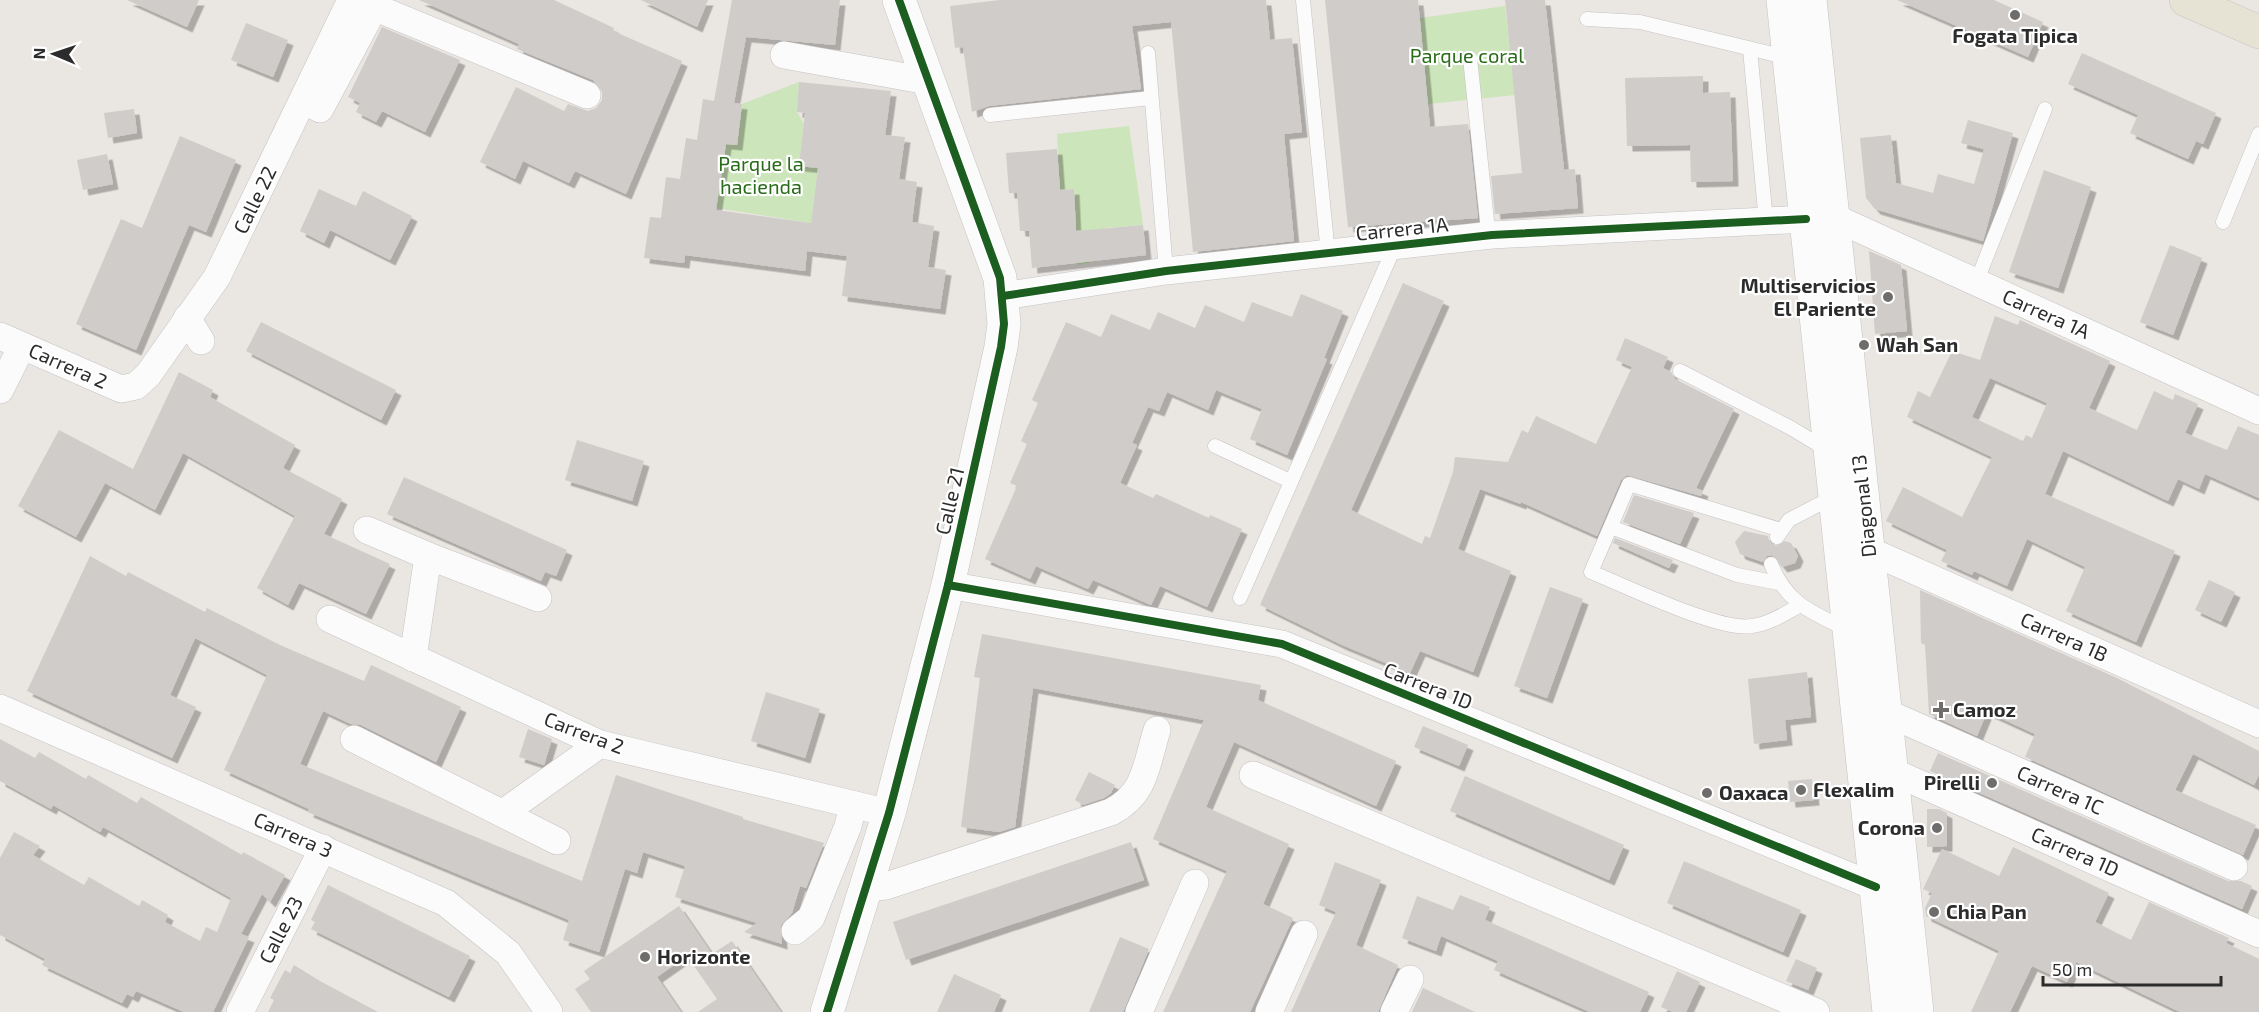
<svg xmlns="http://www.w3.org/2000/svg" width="2259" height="1012" font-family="'Exo 2',sans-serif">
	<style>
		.green { fill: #cce5ba }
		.building { fill: #cfccc9; fill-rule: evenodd; filter: url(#shadow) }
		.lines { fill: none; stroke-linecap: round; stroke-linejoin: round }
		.service-casing { stroke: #c4c3c3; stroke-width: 15 }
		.minor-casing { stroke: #c4c3c3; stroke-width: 28 }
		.tertiary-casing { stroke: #c4c3c3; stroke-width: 34 }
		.secondary-casing { stroke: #c4c3c3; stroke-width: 34 }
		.primary-casing { stroke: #c6c4c2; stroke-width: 34 }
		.service { stroke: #fcfbfb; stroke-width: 14 }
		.minor { stroke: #fcfbfb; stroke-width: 27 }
		.tertiary { stroke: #fcfbfb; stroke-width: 33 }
		.secondary { stroke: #fcfbfb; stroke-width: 33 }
		.primary { stroke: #e7e3d4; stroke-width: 33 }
		.cycleway-casing { stroke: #fff; stroke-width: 11 }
		.cycleway { stroke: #1b5e20; stroke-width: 8 }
		.poi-dot { fill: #6e6d6c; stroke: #fff; stroke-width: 2 }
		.labels { text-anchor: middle; stroke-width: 4.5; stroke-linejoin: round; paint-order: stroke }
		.poi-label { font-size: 20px; font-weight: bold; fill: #2c2c2c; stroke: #fff; text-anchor: start }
		.park-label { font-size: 20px; fill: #296c19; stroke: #fff }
		.street-label { font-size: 20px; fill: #2c2c2c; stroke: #fff }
	</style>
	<defs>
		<filter id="shadow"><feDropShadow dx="5.5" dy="5.5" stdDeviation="0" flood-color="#0004"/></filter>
	</defs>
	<rect width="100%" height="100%" fill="#eae6e2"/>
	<g class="green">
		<path d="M1505,6L1515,95L1428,104L1420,18Z"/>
		<path d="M799,82L797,112L804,124L799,166L818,168L811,223L703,206L720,184L726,144L737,145L742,104Z"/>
		<path d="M1129,126L1143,225L1104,228L1106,259L1078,265L1074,189L1060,190L1057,134Z"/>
	</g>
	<g class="building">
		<path d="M127,0H199L187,27Z"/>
		<path d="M419,0H554L614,28L613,31L682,61L626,194L575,171L569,183L523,161L515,179L480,162L516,87L564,111L568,104L588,111L596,108L602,100V92L593,80L517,49L519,44Z"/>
		<path d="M641,0H708L697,27Z"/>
		<path d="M732,0H840L835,45L746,37L734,103L742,104L737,145L726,144L716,210L811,223L818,168L799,166L805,113L797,112L799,82L891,91L885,135L905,137L899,179L917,182L912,222L934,226L928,267L946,270L940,309L842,296L847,256L807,251L805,271L685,255L684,263L644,258L650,217L661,218L666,177L680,179L686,138L697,140L703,99L714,101Z"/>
		<path d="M1000,0H1266L1270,40L1292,38L1302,132L1284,134L1294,241L1193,252L1171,22L1132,26L1141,89L989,106L972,112L963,47L955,48L950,6Z"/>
		<path d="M1325,0H1418L1430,127L1468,124L1478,218L1348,227Z"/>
		<path d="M1505,0H1545L1564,170L1575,169L1578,208L1495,214L1491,176L1522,173Z"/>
		<path d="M1897,0H1994L2043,22L2028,57Z"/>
		<path d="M246,23L288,40L273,77L231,60Z"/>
		<path d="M382,27L460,60L425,132L382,111L376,122L356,112L360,103L348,97Z"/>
		<path d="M2082,53L2216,113L2203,144L2196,141L2188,159L2130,133L2138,115L2068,84Z"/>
		<path d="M1703,76V93L1730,92L1733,181L1691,182L1690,145L1627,146L1625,78Z"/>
		<path d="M134,109L137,133L108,138L104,113Z"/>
		<path d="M1968,120L2013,133L1983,241L1875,209L1866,198L1860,138L1891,135L1896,183L1933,193L1938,174L1974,184L1984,149L1961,143Z"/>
		<path d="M180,136L236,160L206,232L189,225L136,350L76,324L121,219L142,228Z"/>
		<path d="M1057,149L1060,190L1074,189L1076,231L1143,225L1146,255L1032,268L1029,231H1020L1017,193H1009L1006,153Z"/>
		<path d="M107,154L113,184L83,190L77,160Z"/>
		<path d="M2044,170L2091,187L2058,288L2009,272Z"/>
		<path d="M319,189L356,206L363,191L412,216L390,260L330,230L324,243L300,231Z"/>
		<path d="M2170,245L2202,258L2173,335L2140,322Z"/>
		<path d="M1869,251L1901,265L1907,331L1875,334Z"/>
		<path d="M1403,283L1444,301L1351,510L1422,544L1425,536L1430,538L1453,472L1455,457L1508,462L1522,430L1528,433L1536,416L1596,444L1632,367L1616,360L1625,338L1668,357L1663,368L1671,372L1675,379L1734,409L1696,488L1703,491L1701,496L1627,475L1621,480L1597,536L1521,502V504L1480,489L1458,549L1511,571L1473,672L1420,651L1410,673L1342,645L1260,605Z"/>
		<path d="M1301,294L1343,311L1324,358L1327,359L1287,455L1250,439L1262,409L1216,390L1208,410L1167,392L1159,411L1148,407L1132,443L1137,445L1120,483L1153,498L1156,494L1209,518L1210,515L1242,529L1207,607L1160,586L1151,605L1093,580L1088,589L1036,566L1030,579L985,559L1017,486L1010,483L1027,444L1021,441L1038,403L1032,400L1066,322L1101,337L1111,314L1150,330L1158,312L1195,328L1205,305L1244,322L1252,302L1292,317Z"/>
		<path d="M1995,316L2018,325L2020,320L2110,361L2089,408L2137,430L2154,391L2173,400L2175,394L2198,404L2185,433L2227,450L2238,426L2259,435V498L2205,474L2199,489L2178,479L2168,501L2063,451L2045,494L2175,551L2136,642L2066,611L2085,567L2027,539L2007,586L1974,571L1972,575L1941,561L1947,550L1886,521L1903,487L1962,517L1992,457L1907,417L1918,391L1930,397L1952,351L1980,360ZM1990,378L2047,403L2032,438L2026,435L2023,441L1972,417Z"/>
		<path d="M261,322L396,390L381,420L246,351Z"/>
		<path d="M179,372L213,390L210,397L295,445L283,468L342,499L324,534L390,564L366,614L299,583L288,605L257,588L295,516L183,453L155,510L105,483L76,537L18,506L59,430L133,469Z"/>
		<path d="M577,440L644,461L632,501L565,480Z"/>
		<path d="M404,477L567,550L556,576L545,572L541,581L387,514Z"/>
		<path d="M1634,495L1694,513L1680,544L1623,522Z"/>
		<path d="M1744,531L1768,536L1769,541L1776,546L1785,541L1791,543L1798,556L1795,563L1782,567L1772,555L1767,556L1763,562L1740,554L1735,542Z"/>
		<path d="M1615,538L1673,560L1669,568L1613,543Z"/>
		<path d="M90,556L126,576L128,572L205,612L207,608L280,645L364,681L371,665L461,707L436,762L361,725L351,724L323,711L300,764L582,881L616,775L743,817V819L824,843L806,888L800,886L792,913L781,925L782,944L744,932L757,923L675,897L685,866L643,852L637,873L625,869L599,952L563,940L569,920L308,812L309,809L224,770L267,675L195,638L170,695L196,707L172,758L27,691Z"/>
		<path d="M2209,580L2235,592L2221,622L2195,610Z"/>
		<path d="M1550,587L1583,599L1547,698L1514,686Z"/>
		<path d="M1920,590L2117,678L2259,751V775L2254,785L2193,754L2175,790L2256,825L2243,855L2025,757L2035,734L1987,712L1977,736L1929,714L1925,645L1921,643Z"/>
		<path d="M982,634L1261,685L1258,700L1396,761L1376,806L1234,742L1206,807L1289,844L1263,904L1293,918L1250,1012H1163L1227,871L1153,839L1204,720L1033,688L1015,827L999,832L961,827L980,678L974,677Z"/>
		<path d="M1807,672L1811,717L1785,720L1787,740L1754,744L1748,679Z"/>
		<path d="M766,692L820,709L805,758L751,741Z"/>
		<path d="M1423,726L1468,745L1459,766L1414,747Z"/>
		<path d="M528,729L552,739L544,765L519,757Z"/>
		<path d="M0,739L35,758L39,752L86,779L88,775L137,803L141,797L242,855L243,852L285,875L270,902L262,894L241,934L249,937L213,1012H184L136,991L133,997L127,994L122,1003L42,965L45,959L0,935V858L14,832L40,846L33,855L46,863L84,885L89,877L139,906L142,900L168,915L165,922L200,941L206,927L217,932L231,898L103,827L100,832L53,805L51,809L0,781Z"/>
		<path d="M1938,753L2228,881H2241L2252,886L2242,909L1930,771Z"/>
		<path d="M1089,772L1115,785L1111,793L1104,798L1083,805L1075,800Z"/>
		<path d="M1465,776L1624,845L1609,880L1450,811Z"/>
		<path d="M1812,779L1814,800L1790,802L1788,781Z"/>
		<path d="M1927,809H1939L1947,813V846L1927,847Z"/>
		<path d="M1131,842L1144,880L906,960L893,922Z"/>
		<path d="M2013,847L2109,893L2095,922L2131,940L2149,902L2229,938L2226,943L2259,959V1012H2180L2076,962L2067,982L2032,966L2010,1012H1971L1999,951L1926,916L1925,908L1932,893L1923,889L1942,849L1999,876Z"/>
		<path d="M1684,861L1801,910L1783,952L1667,903Z"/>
		<path d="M1335,862L1381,880L1356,945L1398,965L1378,1012H1291L1336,912L1319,905Z"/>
		<path d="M328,885L470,956L449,997L311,929L315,922L311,920Z"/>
		<path d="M1460,895L1490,907L1485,920L1649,992L1640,1012H1590L1494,970L1498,961L1441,936L1436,951L1402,938L1417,896L1453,910Z"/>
		<path d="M679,906L712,954L732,941L781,1012H698L717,999L687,956L657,977L681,1012H591L575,989L590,979L584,971Z"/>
		<path d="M1120,937L1149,949L1123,1012H1089Z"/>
		<path d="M1796,959L1817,968L1808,990L1786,981Z"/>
		<path d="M294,965L320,981L378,1012H268L274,1000L270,998L285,970L290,973Z"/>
		<path d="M1677,971L1700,982L1686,1012H1673L1661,1007Z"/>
		<path d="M954,974L1001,995L994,1012H937Z"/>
		<path d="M1423,988L1475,1012H1412Z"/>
	</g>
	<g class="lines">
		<defs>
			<g id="service">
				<path d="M1303,0L1328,254"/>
				<path d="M1587,19L1640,22L1789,58"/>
				<path d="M1750,49L1766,222"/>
				<path d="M1148,53L1166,271"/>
				<path d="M1470,58L1487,221L1492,235"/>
				<path d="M990,115L1151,98"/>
				<path d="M2223,222L2259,134"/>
				<path d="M1976,283L2045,109"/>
				<path d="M1680,371L1791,428L1829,451"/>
				<path d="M1215,446L1290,481"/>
				<path d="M1611,527L1737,575L1779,583"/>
				<path d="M1781,530L1629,484L1591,572C1626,586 1720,632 1752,626C1769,624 1784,614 1799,606"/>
				<path d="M1777,537L1789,520L1835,496"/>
				<path d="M1771,564C1787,604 1811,612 1848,630"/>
				<path d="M1240,598L1394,248"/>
			</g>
			<g id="minor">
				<path d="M357,0L587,95"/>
				<path d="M784,55L928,81"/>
				<path d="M304,100L320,109L374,8"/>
				<path d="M1833,217L2259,411"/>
				<path d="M1003,296L1166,271L1492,235L1806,219"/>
				<path d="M187,318L201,341"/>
				<path d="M0,336L121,389L136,386L148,375L217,277L351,0"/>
				<path d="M0,390L22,346"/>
				<path d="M367,530L428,556L413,658"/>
				<path d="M1868,550L2259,724"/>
				<path d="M428,556L538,598"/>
				<path d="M948,585L1282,644L1876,887"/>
				<path d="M330,619L600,744L889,813"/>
				<path d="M0,708L446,903L508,953L549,1012"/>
				<path d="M1885,712L2234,867"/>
				<path d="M354,739L557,841"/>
				<path d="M1891,771L2259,934"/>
				<path d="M1253,775L1816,1012"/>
				<path d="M503,813L600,744"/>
				<path d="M865,888L886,886L1111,812C1146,794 1146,765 1157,730"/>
				<path d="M795,931L811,918L848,826L853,805"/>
				<path d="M240,1012L323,848"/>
				<path d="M1139,1012L1195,883"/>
				<path d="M1269,1012L1304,934"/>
				<path d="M1394,1012L1410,979"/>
			</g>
			<path id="tertiary" d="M827,1012L889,813L948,585L1001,347L1004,324L1000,278L899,0"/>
			<g id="secondary">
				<path d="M1783,0L1889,1012"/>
				<path d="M1810,0L1917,1012"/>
			</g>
			<path id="primary" d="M2186,0L2259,32"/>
		</defs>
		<use href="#service" class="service-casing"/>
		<use href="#minor" class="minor-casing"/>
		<use href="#tertiary" class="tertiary-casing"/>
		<use href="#secondary" class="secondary-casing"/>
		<use href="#primary" class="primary-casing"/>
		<use href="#service" class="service"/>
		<use href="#minor" class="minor"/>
		<use href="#tertiary" class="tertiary"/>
		<use href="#secondary" class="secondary"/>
		<use href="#primary" class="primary"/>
		<defs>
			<g id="cycleway">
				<path d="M1003,296L1166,271L1492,235L1806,219"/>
				<path d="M948,585L1282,644L1876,887"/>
				<path d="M827,1012L889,813L948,585L1001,347L1004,324L1000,278L899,0"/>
			</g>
		</defs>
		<use href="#cycleway" class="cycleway-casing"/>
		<use href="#cycleway" class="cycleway"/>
	</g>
	<g class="poi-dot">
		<circle cx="2015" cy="15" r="6"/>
		<circle cx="1888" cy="297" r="6"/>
		<circle cx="1864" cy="345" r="6"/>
		<path d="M1938 701h6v6h6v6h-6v6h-6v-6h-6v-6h6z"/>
		<circle cx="1992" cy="783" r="6"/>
		<circle cx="1801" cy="790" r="6"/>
		<circle cx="1707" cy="793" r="6"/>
		<circle cx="1937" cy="828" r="6"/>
		<circle cx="1934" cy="912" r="6"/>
		<circle cx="645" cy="957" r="6"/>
	</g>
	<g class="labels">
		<g class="poi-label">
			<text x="2015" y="43" text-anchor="middle">Fogata Tipica</text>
			<text x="1876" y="293" text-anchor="end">Multiservicios<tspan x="1876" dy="23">El Pariente</tspan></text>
			<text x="1876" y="352">Wah San</text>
			<text x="1953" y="717">Camoz</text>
			<text x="1980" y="790" text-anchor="end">Pirelli</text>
			<text x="1813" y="797">Flexalim</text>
			<text x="1719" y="800">Oaxaca</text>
			<text x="1925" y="835" text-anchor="end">Corona</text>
			<text x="1946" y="919">Chia Pan</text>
			<text x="657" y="964">Horizonte</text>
		</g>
		<g class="park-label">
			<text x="1467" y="63">Parque coral</text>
			<text x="761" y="171">Parque la<tspan x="761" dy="23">hacienda</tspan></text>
		</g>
		<g class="street-label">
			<text transform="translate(255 200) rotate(-64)" y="7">Calle 22</text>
			<text transform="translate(1402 229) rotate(-6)" y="7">Carrera 1A</text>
			<text transform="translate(2046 314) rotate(24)" y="7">Carrera 1A</text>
			<text transform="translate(68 366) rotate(24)" y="7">Carrera 2</text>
			<text transform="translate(950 501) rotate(-77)" y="7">Calle 21</text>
			<text transform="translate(1864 506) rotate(-96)" y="7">Diagonal 13</text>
			<text transform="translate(2064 637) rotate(24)" y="7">Carrera 1B</text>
			<text transform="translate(1428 686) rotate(22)" y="7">Carrera 1D</text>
			<text transform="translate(584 733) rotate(21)" y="7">Carrera 2</text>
			<text transform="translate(2060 790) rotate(24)" y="7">Carrera 1C</text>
			<text transform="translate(293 835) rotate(24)" y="7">Carrera 3</text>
			<text transform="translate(2075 852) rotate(24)" y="7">Carrera 1D</text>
			<text transform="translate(281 930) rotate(-63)" y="7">Calle 23</text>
		</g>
	</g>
	<g transform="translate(54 54) rotate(272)" stroke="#ffffff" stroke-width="4.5" paint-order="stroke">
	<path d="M0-4.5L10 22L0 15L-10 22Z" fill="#2c2c2c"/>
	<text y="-9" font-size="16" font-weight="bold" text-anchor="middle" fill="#2c2c2c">N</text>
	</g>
	<path d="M2043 976v9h178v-9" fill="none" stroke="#2c2c2c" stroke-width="3"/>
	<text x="2052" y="976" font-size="18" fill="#2c2c2c" stroke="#ffffff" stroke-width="4.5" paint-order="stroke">50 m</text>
</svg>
